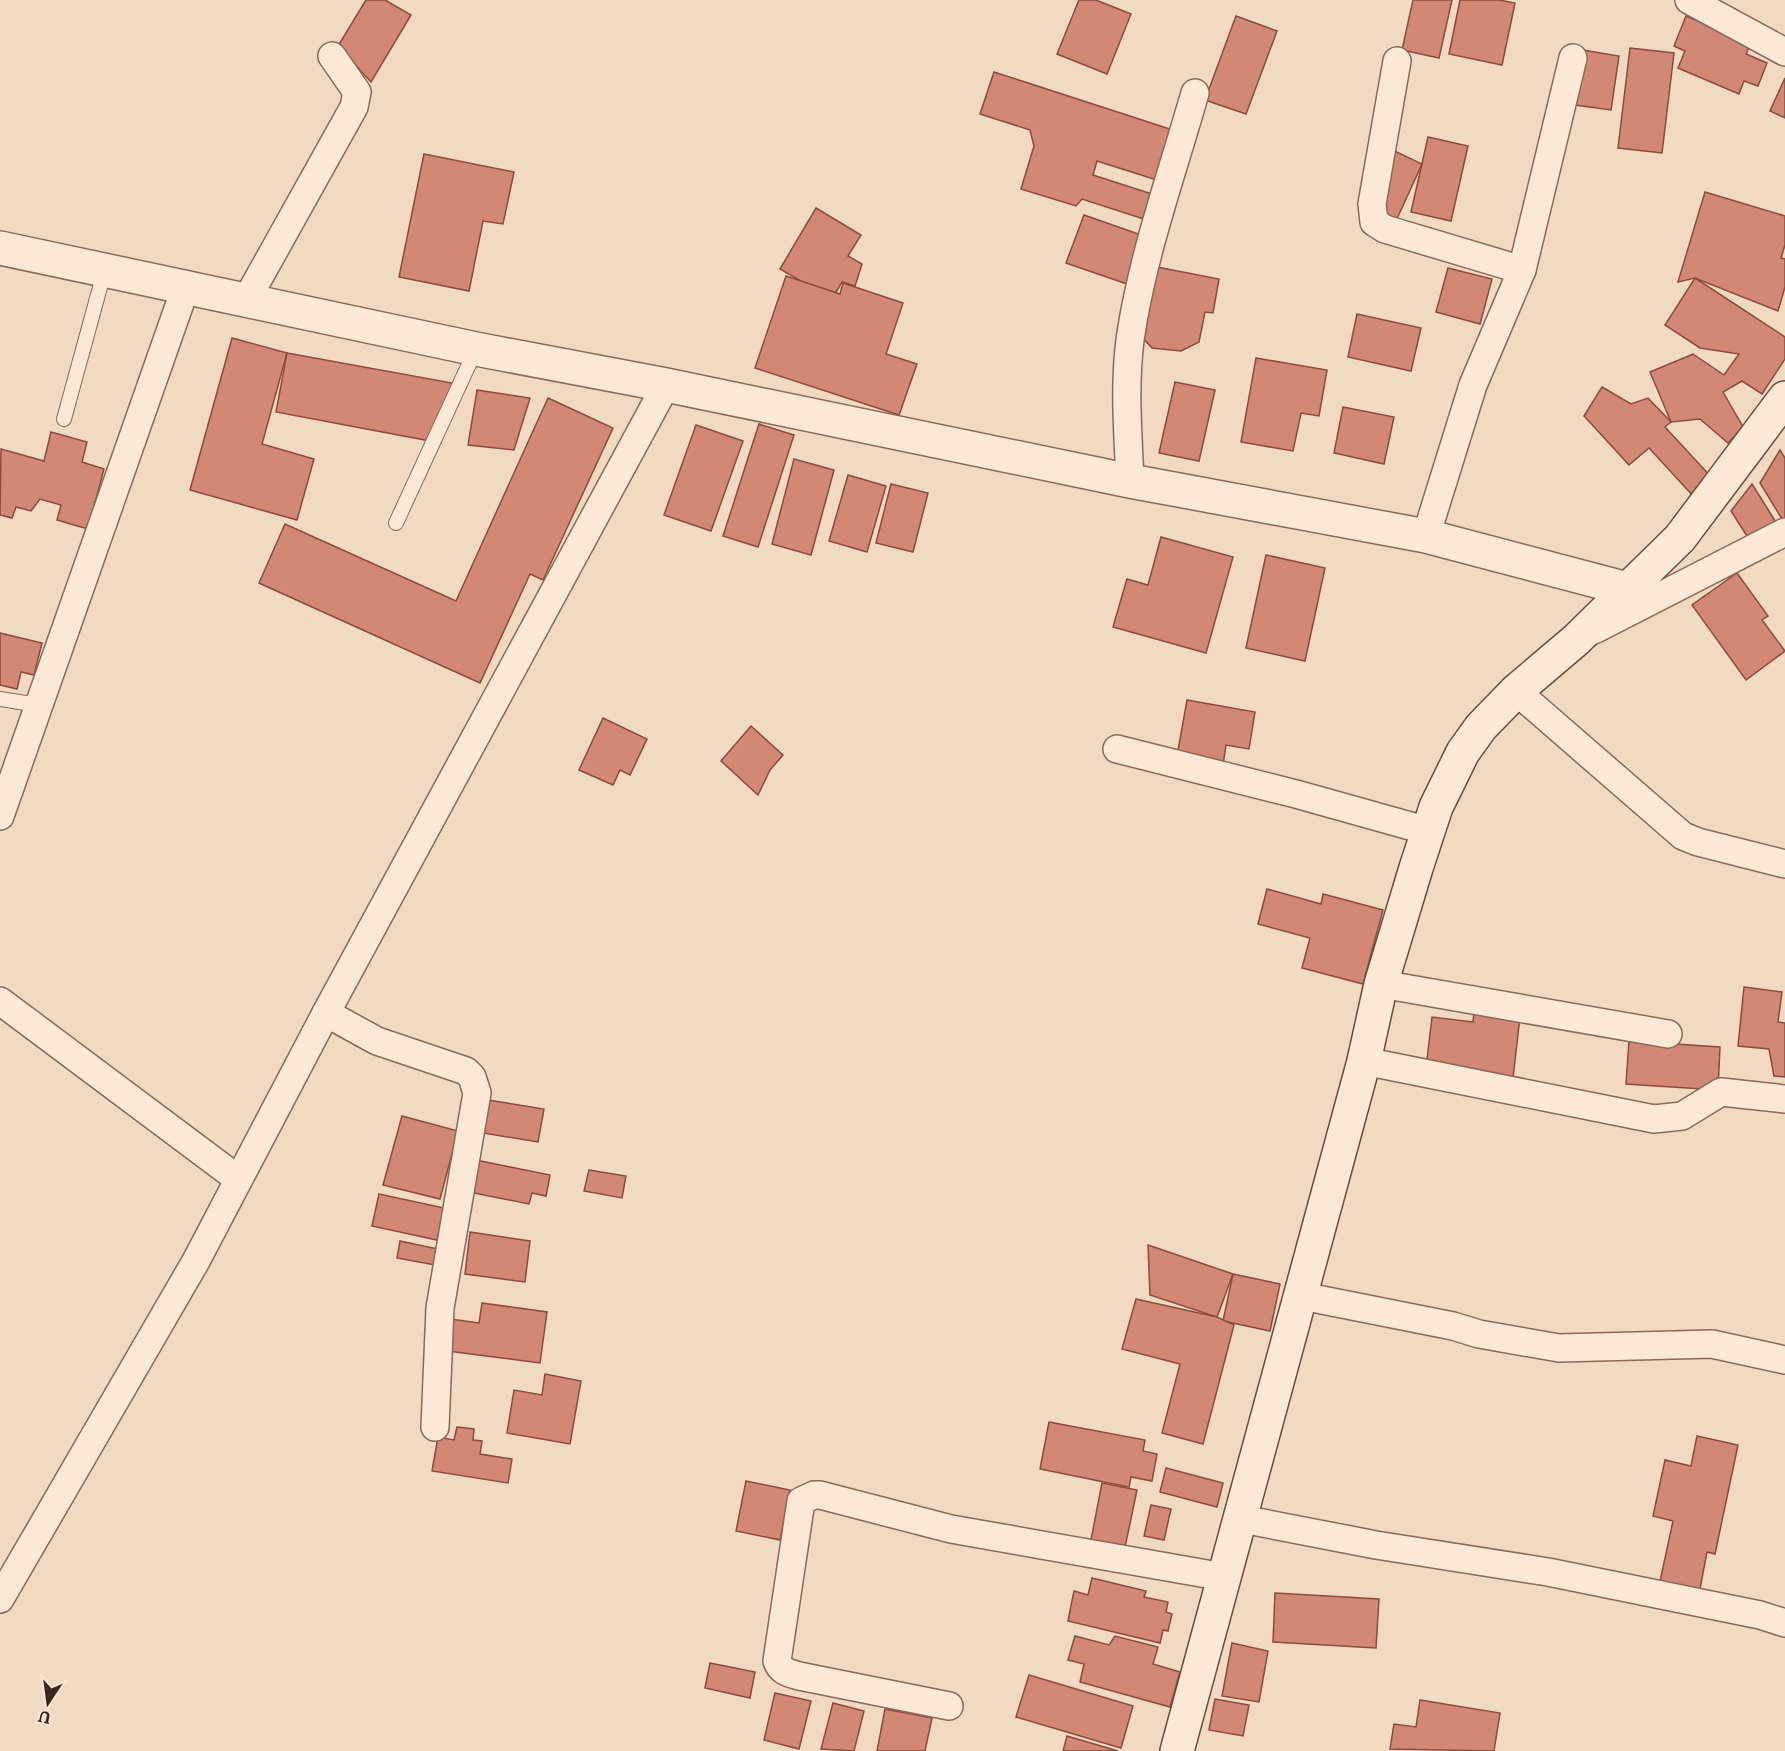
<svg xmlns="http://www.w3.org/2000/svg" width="1785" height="1751" font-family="Literata,serif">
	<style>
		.building { fill: #d28875; stroke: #8d4b3c; stroke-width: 1.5 }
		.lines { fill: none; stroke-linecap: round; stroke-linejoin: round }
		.service-casing { stroke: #8c6958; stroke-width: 16 }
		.minor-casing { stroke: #8c6958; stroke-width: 30 }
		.tertiary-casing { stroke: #8c6958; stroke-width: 36 }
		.secondary-casing { stroke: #6e4a3b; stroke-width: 36 }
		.service { stroke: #fbe8d6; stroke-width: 14 }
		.minor { stroke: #fbe8d6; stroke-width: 27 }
		.tertiary { stroke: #fbe8d6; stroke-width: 33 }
		.secondary { stroke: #fbe8d6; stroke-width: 33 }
	</style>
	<rect width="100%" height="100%" fill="#f1d9c2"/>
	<g class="building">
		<path d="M366,0H385L411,15L371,82L338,46Z"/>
		<path d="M1079,0H1096L1131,14L1107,74L1057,54Z"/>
		<path d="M1413,0H1452L1439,58L1402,50Z"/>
		<path d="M1460,0H1499L1515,3L1502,65L1449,54Z"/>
		<path d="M1236,16L1277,31L1246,114L1205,100Z"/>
		<path d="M1686,16L1751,43L1746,54L1767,63L1758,86L1744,81L1739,94L1678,68L1685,51L1674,46Z"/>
		<path d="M1630,48L1674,53L1662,153L1618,148Z"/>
		<path d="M1583,50L1619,56L1611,110L1575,105Z"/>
		<path d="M994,72L1176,131L1160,181L1097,161L1093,175L1155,195L1147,220L1082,199L1076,206L1021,189L1034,146L1030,130L980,114Z"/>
		<path d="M1785,78V118L1770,111Z"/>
		<path d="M1428,137L1468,146L1451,221L1411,212Z"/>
		<path d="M1382,145L1422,164L1395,223L1372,212Z"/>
		<path d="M424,154L514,172L503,224L483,221L469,291L399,277Z"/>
		<path d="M1705,192L1785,216V245L1781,258L1785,259V287L1778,311L1695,278L1678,282Z"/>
		<path d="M816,208L861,235L848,256L862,264L855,286L842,282L832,299L780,269Z"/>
		<path d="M1084,215L1144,236L1127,284L1066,263Z"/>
		<path d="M1157,267L1219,279L1213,313L1205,312L1199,342L1181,351L1152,348L1143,338Z"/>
		<path d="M1448,268L1492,279L1480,324L1436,312Z"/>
		<path d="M786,276L840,294L843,283L903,303L886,354L917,364L899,415L755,368Z"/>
		<path d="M1695,278L1785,337V359L1762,394L1742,381L1723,392L1743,427L1728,443L1700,419L1671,422L1650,372L1693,354L1724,375L1739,354L1700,348L1665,325Z"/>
		<path d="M1357,314L1421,328L1411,371L1348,357Z"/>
		<path d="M232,338L287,353L262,444L314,459L297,520L190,490Z"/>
		<path d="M287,353L452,383L441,443L276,412Z"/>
		<path d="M1256,358L1327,370L1319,416L1301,413L1293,451L1241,442Z"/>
		<path d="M1175,382L1215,390L1199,461L1159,453Z"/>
		<path d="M1602,387L1631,404L1648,398L1671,422L1665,427L1713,479L1694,497L1649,448L1629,465L1584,416Z"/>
		<path d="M477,390L530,398L514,450L468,445Z"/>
		<path d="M548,398L613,428L543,580L530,574L480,683L259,583L285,524L456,601Z"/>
		<path d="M1343,407L1394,417L1384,464L1334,453Z"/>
		<path d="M759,424L794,435L758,547L723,536Z"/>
		<path d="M696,425L743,441L711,531L664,515Z"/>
		<path d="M51,432L87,442L82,462L104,469L88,529L57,520L61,505L40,499L31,511L16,507L12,518L0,515L1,449L44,461Z"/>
		<path d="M1780,450L1785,458V524L1760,483Z"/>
		<path d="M794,459L834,470L811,555L772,544Z"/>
		<path d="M848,475L886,486L867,552L829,541Z"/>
		<path d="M891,484L928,493L913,552L876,543Z"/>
		<path d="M1752,484L1779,527L1752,544L1731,511Z"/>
		<path d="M1161,537L1233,557L1206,653L1113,627L1127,579L1148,585Z"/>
		<path d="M1266,555L1325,568L1305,661L1246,648Z"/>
		<path d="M1737,573L1768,616L1762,620L1785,651L1746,680L1692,605Z"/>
		<path d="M0,633L42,643L34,675L21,672L17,689L0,685Z"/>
		<path d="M1187,700L1255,712L1249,749L1226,745L1223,765L1177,756Z"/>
		<path d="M603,718L647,739L630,775L620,770L613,785L579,770Z"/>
		<path d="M751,726L783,755L770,770L758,795L721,761Z"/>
		<path d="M1267,889L1321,904L1323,894L1383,910L1363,984L1302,968L1310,938L1258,924Z"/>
		<path d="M1744,987L1782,992L1778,1022L1785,1023V1077L1774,1076L1769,1049L1738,1046Z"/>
		<path d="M1474,1011L1520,1017L1513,1078L1426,1068L1432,1017L1473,1022Z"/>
		<path d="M1629,1041L1720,1047L1718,1090L1626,1084Z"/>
		<path d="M488,1100L544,1109L538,1142L483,1133Z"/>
		<path d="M402,1116L458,1131L440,1199L383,1185Z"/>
		<path d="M476,1160L550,1175L546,1196L532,1193L529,1204L469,1192Z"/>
		<path d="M589,1170L626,1176L622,1198L584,1191Z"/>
		<path d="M379,1194L444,1208L437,1240L372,1226Z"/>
		<path d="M470,1232L530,1241L525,1282L465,1274Z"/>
		<path d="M400,1241L438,1249L435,1265L397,1258Z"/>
		<path d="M1148,1245L1233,1274L1217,1317L1150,1295Z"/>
		<path d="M1233,1274L1280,1284L1270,1331L1223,1321Z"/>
		<path d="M1136,1299L1217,1317L1234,1325L1203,1444L1162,1433L1180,1364L1122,1349Z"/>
		<path d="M482,1303L547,1312L540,1363L448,1351L451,1319L479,1323Z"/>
		<path d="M545,1374L581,1381L570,1444L507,1433L514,1390L542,1395Z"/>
		<path d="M1049,1422L1145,1440L1143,1451L1157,1454L1152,1481L1131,1477L1129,1487L1040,1469Z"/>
		<path d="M457,1427L474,1429L473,1440L482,1441L480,1454L512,1459L508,1483L432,1471L438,1437L454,1440Z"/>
		<path d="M1697,1436L1738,1445L1715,1554L1707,1552L1699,1594L1659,1586L1673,1521L1653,1516L1665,1460L1691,1466Z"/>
		<path d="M1166,1468L1223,1483L1217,1507L1160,1492Z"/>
		<path d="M746,1481L790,1490L780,1540L736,1531Z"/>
		<path d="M1102,1483L1137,1490L1125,1547L1091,1540Z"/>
		<path d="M1151,1505L1171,1509L1164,1540L1144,1536Z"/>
		<path d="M1092,1578L1146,1591L1144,1597L1168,1602L1166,1612L1172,1614L1168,1631L1163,1630L1160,1643L1068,1621L1074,1591L1088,1595Z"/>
		<path d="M1275,1593L1379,1599L1376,1648L1273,1642Z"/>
		<path d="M1075,1636L1109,1645L1115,1636L1158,1647L1153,1664L1180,1672L1170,1707L1080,1682L1084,1664L1068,1660Z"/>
		<path d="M1232,1643L1268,1651L1259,1702L1222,1696Z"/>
		<path d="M710,1663L755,1672L750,1698L705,1688Z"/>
		<path d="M1029,1675L1133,1706L1121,1748L1016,1717Z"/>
		<path d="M775,1693L811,1701L799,1749L764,1740Z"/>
		<path d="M1215,1699L1249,1705L1243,1736L1209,1730Z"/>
		<path d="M1420,1700L1500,1713L1494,1751L1390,1749L1394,1724L1416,1727Z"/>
		<path d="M833,1703L864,1711L854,1751L821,1749Z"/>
		<path d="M885,1709L932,1718L925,1751H877Z"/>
		<path d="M1067,1736L1118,1751H1063Z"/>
	</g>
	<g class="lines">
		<defs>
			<g id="service">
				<path d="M64,419L105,269"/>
				<path d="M396,523L476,349"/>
				<path d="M0,699L38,705"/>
			</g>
			<g id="minor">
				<path d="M1689,0L1785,52"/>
				<path d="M1397,61L1372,204L1374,222L1385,229L1522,270"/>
				<path d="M247,299L354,107L357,92L332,56"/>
				<path d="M1130,481C1128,434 1124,387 1130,340C1142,256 1172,174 1195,93"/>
				<path d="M1426,536L1473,385L1522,270L1573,58"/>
				<path d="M1594,630L1785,532"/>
				<path d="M1516,691L1683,836L1698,842L1785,864"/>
				<path d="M1117,749L1296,794L1428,831"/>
				<path d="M0,816L185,289"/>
				<path d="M1381,984L1668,1034"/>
				<path d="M0,1001L238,1179"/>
				<path d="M326,1013L377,1041L466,1071L472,1077L477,1093L440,1308L435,1427"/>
				<path d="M1364,1061L1654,1119L1682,1116L1721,1092L1785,1099"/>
				<path d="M1302,1296L1453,1326L1479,1334L1559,1348L1712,1344L1785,1360"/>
				<path d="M1242,1519L1376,1545L1548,1572L1760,1615L1785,1623"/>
				<path d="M0,1599L196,1261L326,1013L666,385"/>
				<path d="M949,1706L799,1676C789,1673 781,1672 777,1661L801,1501L814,1495H820L951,1529L1224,1577"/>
			</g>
			<path id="tertiary" d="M0,248L476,349L666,385L1130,481L1426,536L1627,589"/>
			<path id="secondary" d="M1177,1751L1364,1061L1381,984L1416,868L1436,807L1463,752L1481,727L1516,691L1576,640L1680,538L1785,398"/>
		</defs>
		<use href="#service" class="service-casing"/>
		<use href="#minor" class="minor-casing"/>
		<use href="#tertiary" class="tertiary-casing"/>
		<use href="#secondary" class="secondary-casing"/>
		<use href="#service" class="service"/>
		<use href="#minor" class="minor"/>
		<use href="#tertiary" class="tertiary"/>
		<use href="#secondary" class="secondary"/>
	</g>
	<g transform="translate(48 1703) rotate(193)" stroke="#f8e5d2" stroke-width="4.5" paint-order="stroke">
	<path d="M0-4.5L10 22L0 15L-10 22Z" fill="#3b251d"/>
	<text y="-9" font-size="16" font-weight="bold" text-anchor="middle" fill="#3b251d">U</text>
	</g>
</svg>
